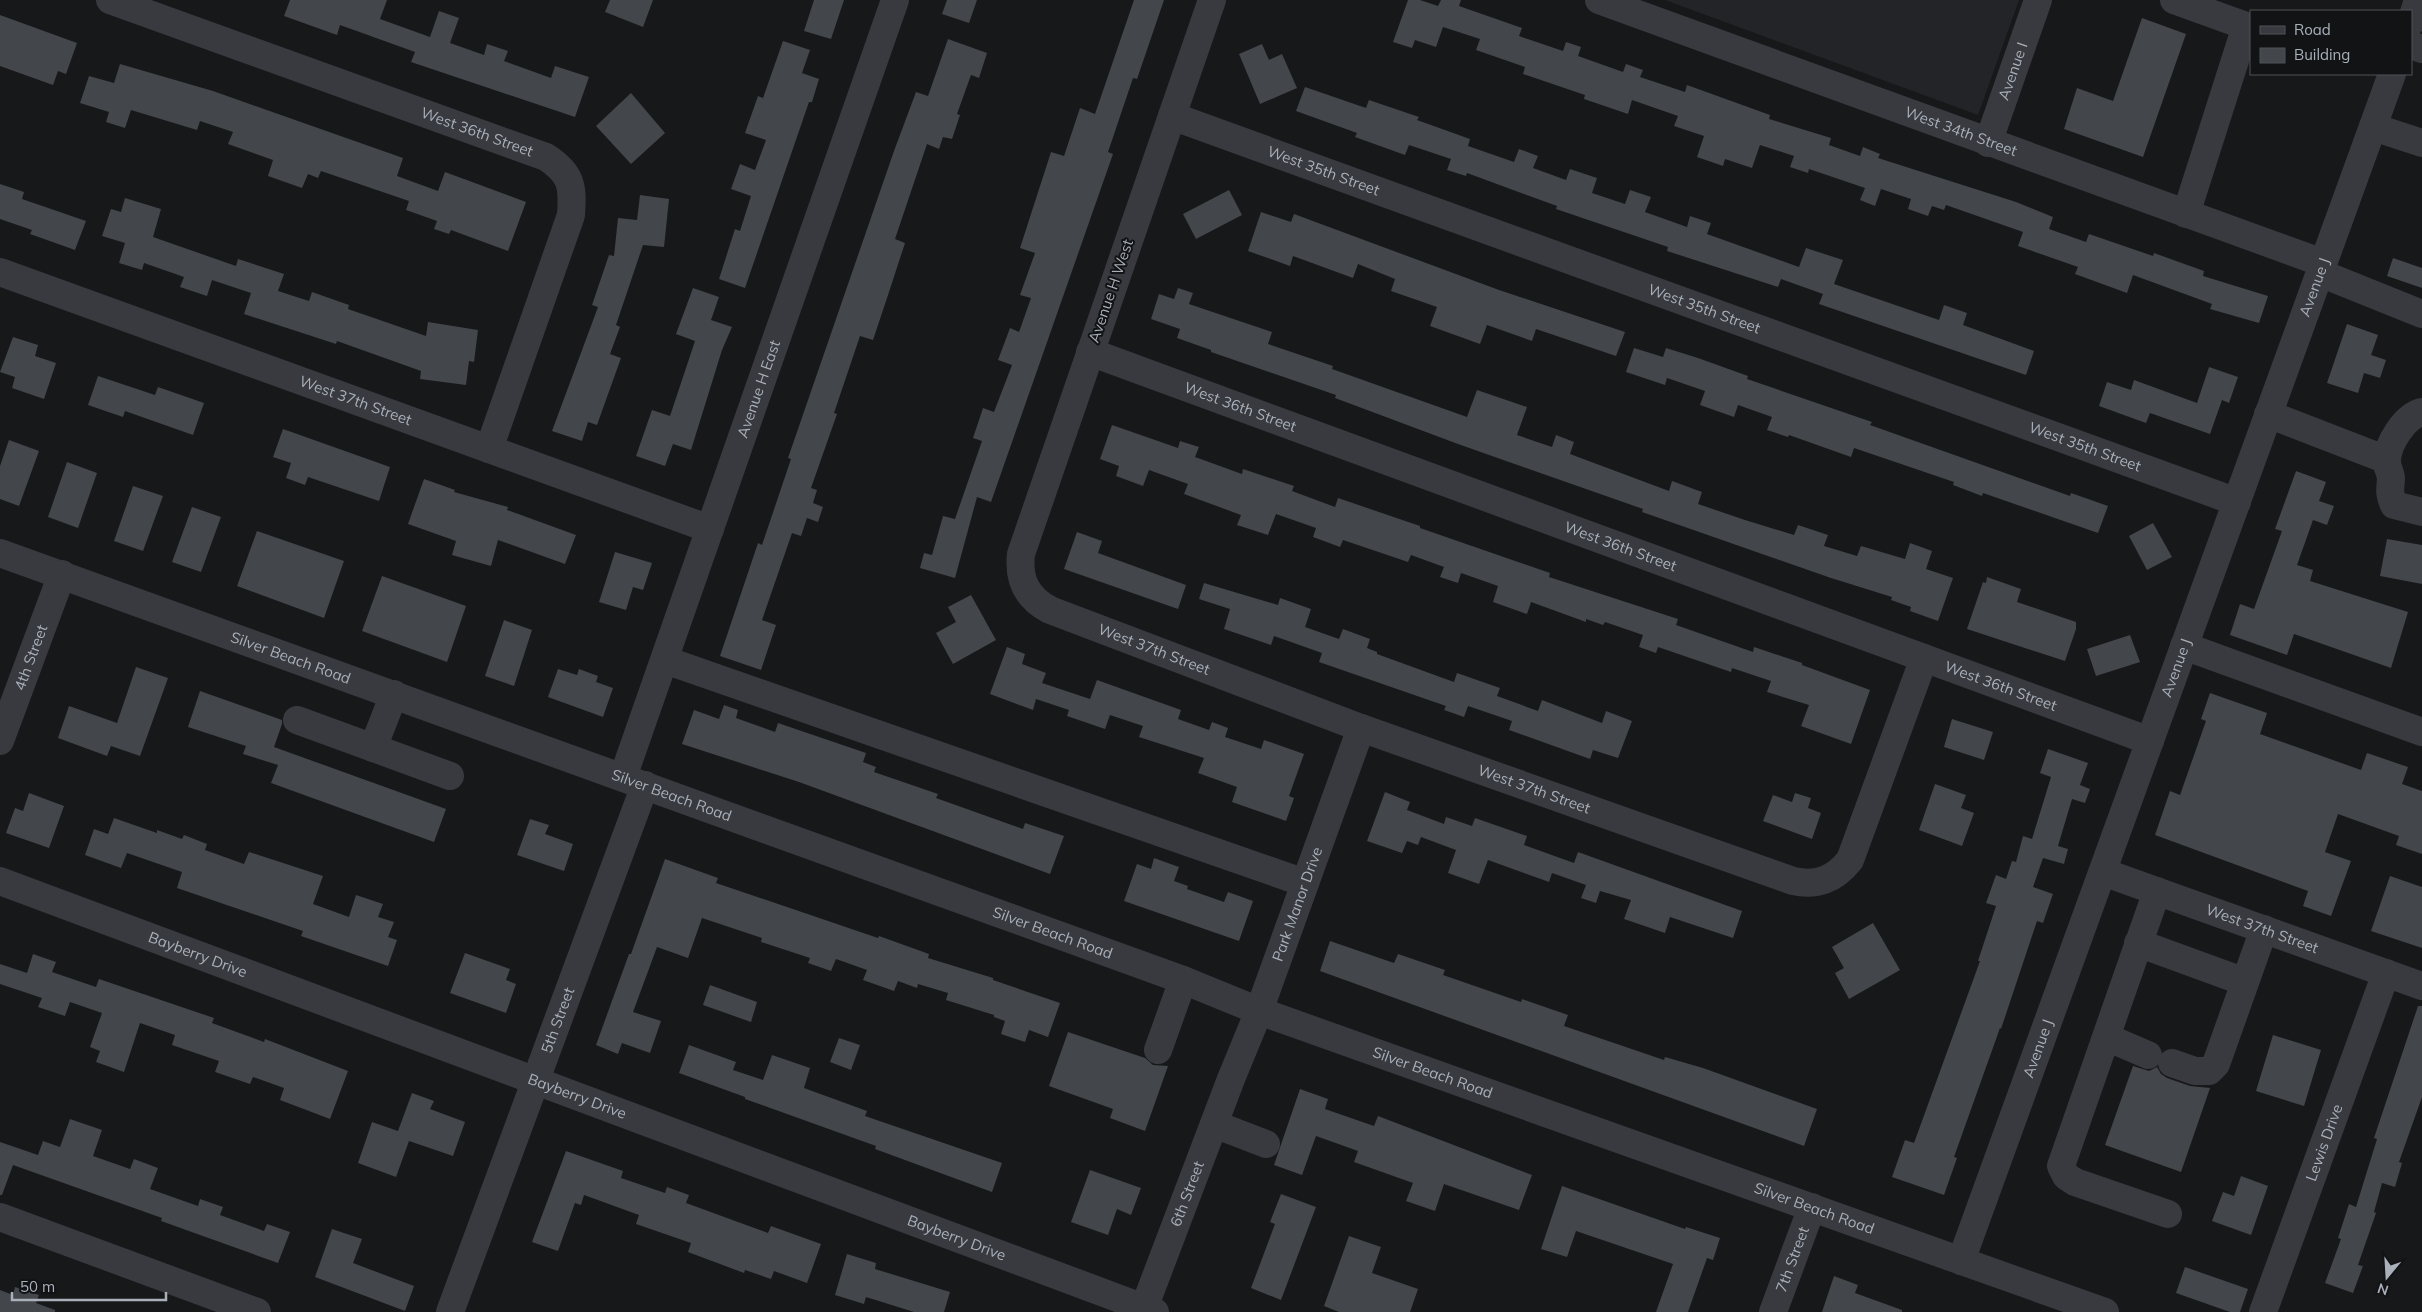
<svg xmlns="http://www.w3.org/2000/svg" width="2422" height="1312" font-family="Mulish,sans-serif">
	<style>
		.built { fill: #232427 }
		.building { fill: #43464a }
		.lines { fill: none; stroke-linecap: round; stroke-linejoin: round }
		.minor { stroke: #383a3f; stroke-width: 28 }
		.labels { text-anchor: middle; stroke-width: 4; stroke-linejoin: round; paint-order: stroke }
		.street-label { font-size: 15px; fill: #a9b0ba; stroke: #121315 }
	</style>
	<rect width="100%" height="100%" fill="#17181a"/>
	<path class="built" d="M1665,0H2019L1978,115Z"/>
	<g class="building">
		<path d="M290,0H387L380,19L430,37L439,11L459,18L450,43L484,55L487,44L508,51L504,61L551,78L555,66L589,77L575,117L411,62L415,52L340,25L337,35L284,16Z"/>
		<path d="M610,0H653L643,27L605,12Z"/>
		<path d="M814,0H844L831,39L804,31Z"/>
		<path d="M947,0H977L969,23L942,14Z"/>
		<path d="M1134,0H1164L1137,79L1133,78L1108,152L1113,154L991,502L977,497L955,578L920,568L924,553L932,555L943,516L955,519L982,441L973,438L983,408L994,412L1012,365L998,360L1010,328L1019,332L1031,298L1020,295L1035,253L1020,248L1051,152L1064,156L1080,108L1095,114Z"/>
		<path d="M1408,0H1420L1438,6L1441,0H1461L1459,6L1522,28L1519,36L1563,51L1566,42L1581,47L1578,56L1623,72L1626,64L1643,70L1640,77L1685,92L1687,85L1770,115L1769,119L1831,138L1829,145L1860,156L1863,147L1880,154L1878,158L2016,202L2053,217L2049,229L2086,242L2089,234L2153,256L2154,253L2204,271L2203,276L2268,296L2259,323L2210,309L2212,304L2133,275L2127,293L2075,274L2078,267L2018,246L2023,232L1946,205L1944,210L1932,206L1928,216L1908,209L1911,199L1881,189L1875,206L1860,200L1865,188L1809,169L1808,173L1790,167L1794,156L1760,145L1752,168L1725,159L1723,166L1697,157L1704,136L1674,126L1678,116L1632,100L1628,114L1584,99L1585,95L1523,74L1525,67L1476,50L1480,39L1443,27L1436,47L1415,40L1412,48L1393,42Z"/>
		<path d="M0,15L77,43L66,74L58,71L53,85L0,66Z"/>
		<path d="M2142,18L2186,34L2143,157L2064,129L2077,88L2113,101Z"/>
		<path d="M948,39L987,53L979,78L971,75L957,114L960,115L952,139L943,137L939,149L927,144L895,239L905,243L890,289L873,340L860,336L834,413L837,414L811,488L817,490L813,503L823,507L818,522L807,518L801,536L792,533L762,620L776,625L761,670L720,656L758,543L762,545L791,459L788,458L894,151L916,92L928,96Z"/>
		<path d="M783,41L810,50L802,73L819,79L812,102H809L745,288L719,279L735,229L740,231L751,196L731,189L740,164L755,170L766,140L745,133L758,96L763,98Z"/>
		<path d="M1262,44L1269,60L1282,54L1297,88L1260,104L1239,54Z"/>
		<path d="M120,64L213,91L403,158L397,176L438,191L445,172L526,202L508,251L451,230L449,234L434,229L437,221L406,210L409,201L321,171L318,178L308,174L302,188L268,176L273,160L228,144L233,132L200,121L197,130L131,110L125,128L106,122L109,112L80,103L89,76L114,83Z"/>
		<path d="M1305,87L1366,108L1369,100L1419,117L1417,120L1470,139L1468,146L1514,162L1519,149L1538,156L1533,168L1566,180L1570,169L1597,178L1592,193L1625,204L1630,190L1651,197L1645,212L1687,227L1690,216L1711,223L1707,234L1799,267L1806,248L1843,260L1834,284L1939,320L1944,305L1967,313L1963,325L2034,351L2026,375L1819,304L1823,294L1781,279L1778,287L1667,251L1668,247L1556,209L1557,206L1467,173L1466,176L1447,170L1451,159L1409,145L1405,155L1355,137L1357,133L1296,111Z"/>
		<path d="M631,93L665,133L631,164L596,126Z"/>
		<path d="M0,184L24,192L22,199L86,221L75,250L30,234L32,230L0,219Z"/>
		<path d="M1229,190L1242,215L1196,239L1183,214Z"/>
		<path d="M640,195L669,199L664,247L643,245L616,325L620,327L610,354L621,358L597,425L588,422L582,441L552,431L598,307L592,305L609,255L614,256L618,218L637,220Z"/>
		<path d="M125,198L161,209L153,237L236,266L238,259L284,274L278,291L309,301L312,292L349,305L348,309L426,336L428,322L478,330L474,362L469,361L466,385L420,379L421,371L337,341L336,344L244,314L251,293L212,280L207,296L180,287L184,277L144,263L142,270L119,263L125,243L102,236L111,209L121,212Z"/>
		<path d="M1261,212L1291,222L1294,214L1499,290L1625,332L1616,356L1536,329L1532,341L1487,325L1480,344L1430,326L1437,307L1391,291L1395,279L1358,264L1353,278L1293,256L1290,266L1248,251Z"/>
		<path d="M2393,258L2422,268V288L2387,276Z"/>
		<path d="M693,288L719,297L711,320L732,327L722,350L691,450L673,444L665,466L636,456L652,410L670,416L695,341L676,334Z"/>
		<path d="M1178,288L1193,293L1189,304L1272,332L1268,344L1333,366L1332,369L1467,417L1477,390L1527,407L1517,435L1552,447L1556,435L1574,442L1570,454L1669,491L1672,481L1702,492L1698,504L1745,520L1794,535L1798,525L1828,535L1824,546L1857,556L1861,546L1905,559L1910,543L1932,551L1926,569L1953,578L1938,621L1910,611L1911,607L1891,600L1892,597L1831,578L1642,512L1643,509L1458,444L1335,398L1336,395L1211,352V350L1177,338L1180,329L1151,319L1159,294L1174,299Z"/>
		<path d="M2347,324L2378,335L2371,355L2386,360L2380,378L2364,373L2358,393L2327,383Z"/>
		<path d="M13,337L38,345L35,356L56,363L44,399L12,388L15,377L0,372Z"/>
		<path d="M1634,348L1663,357L1666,348L1698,358L1748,376L1747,379L1872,422L1870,425L2070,496L2071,493L2108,506L2098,533L1983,493L1982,496L1953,485L1954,482L1854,448L1851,457L1789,435L1788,437L1767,430L1772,417L1738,405L1734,417L1700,405L1705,391L1667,378L1665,385L1626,372Z"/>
		<path d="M2209,367L2238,377L2229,403L2222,400L2210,434L2150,413L2146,423L2099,406L2107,382L2131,390L2134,380L2197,403Z"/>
		<path d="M98,376L155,395L158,387L204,403L193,435L125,411L123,417L88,405Z"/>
		<path d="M1112,425L1178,448L1180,441L1199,447L1195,457L1242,474L1243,469L1294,486L1292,491L1335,507L1338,498L1420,526V528L1550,573L1549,577L1678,619L1676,625L1753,652L1754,647L1802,663V665L1870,690L1851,744L1801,726L1809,705L1767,692L1771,681L1732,668L1731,672L1658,647L1656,653L1639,647L1643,635L1605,622L1603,625L1586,619V622L1531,602L1527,614L1493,602L1498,586L1461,573L1458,583L1440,577L1444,567L1411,555L1408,562L1343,540L1340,547L1313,537L1316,528L1276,514L1268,535L1237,525L1241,515L1184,494L1188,484L1149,470L1143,486L1116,476L1119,466L1100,459Z"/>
		<path d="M283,429L390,467L379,501L308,477L305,485L286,478L291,463L273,457Z"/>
		<path d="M9,440L39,451L19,506L0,499V466Z"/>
		<path d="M67,462L97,473L78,528L48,517Z"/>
		<path d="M2296,471L2326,482L2319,501L2334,506L2327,525L2313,520L2297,565L2313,570L2310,581L2408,612L2391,668L2294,634L2287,655L2230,635L2240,604L2254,609L2282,531L2275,529Z"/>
		<path d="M424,479L455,490L454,492L508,507L507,510L576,535L565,564L498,540L491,566L452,555L456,541L408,524Z"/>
		<path d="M133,486L163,496L143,551L114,541Z"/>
		<path d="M192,507L221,517L201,572L172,562Z"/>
		<path d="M2153,523L2172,557L2147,570L2129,536Z"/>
		<path d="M257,531L344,561L324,618L237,586Z"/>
		<path d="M1077,532L1102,541L1098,553L1186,585L1178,609L1064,569Z"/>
		<path d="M2387,539L2422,545V584L2380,576Z"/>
		<path d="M615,552L652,563L643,590L633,587L626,610L599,602Z"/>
		<path d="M382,576L466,606L447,662L362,631Z"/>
		<path d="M1987,577L2021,589L2017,602L2076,622V629L2065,661L1967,629L1983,582L1986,583Z"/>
		<path d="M1204,583L1278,605L1280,598L1311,609L1305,627L1339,639L1343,629L1370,639L1367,648L1377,652V654L1454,682L1457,673L1500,688L1497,696L1538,711L1542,700L1602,723L1606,711L1632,721L1618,758L1593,750L1590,759L1509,730L1512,721L1468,706L1464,717L1444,710L1446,706L1319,662L1322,653L1274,636L1271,645L1224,629L1230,609L1199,599Z"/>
		<path d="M971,595L996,640L953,664L936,633L956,622L948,607Z"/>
		<path d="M504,620L532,630L514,686L485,676Z"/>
		<path d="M2130,635L2140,662L2096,676L2087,649Z"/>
		<path d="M1007,647L1025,654L1022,664L1046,673L1042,683L1090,699L1097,680L1181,710L1178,719L1209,730L1212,722L1228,728L1225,737L1261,749L1264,740L1304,754L1289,796L1294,798L1286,821L1232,802L1237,787L1198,773L1204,758L1139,737L1143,726L1110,715L1105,729L1067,716L1069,710L1036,699L1033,710L990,694Z"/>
		<path d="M136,667L168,678L140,756L111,746L107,756L58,738L69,706L117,723Z"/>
		<path d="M558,669L577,675L579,669L598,676L596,682L613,688L603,717L548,697Z"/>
		<path d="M200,691L282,720V724L274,747L446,809L434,842L271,783L278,765L243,754L246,746L188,727Z"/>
		<path d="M2210,693L2267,713L2260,734L2361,770L2367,753L2408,767L2402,784L2422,791V854L2396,845L2399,836L2338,814L2325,852L2351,861L2331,916L2303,906L2308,891L2155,835L2170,791L2180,795L2206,721L2201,719Z"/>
		<path d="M724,705L738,710L736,718L775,732L778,723L866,753L863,762L876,767L874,772L938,794L936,798L1023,829L1025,823L1064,836L1050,874L799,782L682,744L694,710L719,719Z"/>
		<path d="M1952,719L1993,732L1984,760L1944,747Z"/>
		<path d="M2048,749L2088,763L2080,785L2090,789L2085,803L2072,799L2058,846L2068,849L2064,864L2043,858L2033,887L2053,894L2043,923L2037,921L2001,1029L2000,1028L1954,1157L1957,1158L1944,1195L1892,1177L1905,1140L1914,1143L1980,961H1978L1996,906L1986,903L1996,875L2006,879L2012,861L2016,862L2023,836L2032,839L2051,777L2040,773Z"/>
		<path d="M1935,784L1966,795L1961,808L1974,813L1962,846L1919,830Z"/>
		<path d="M1385,792L1410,802L1407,810L1444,824L1446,817L1472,826L1475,818L1527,836L1524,845L1574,863L1578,852L1742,911L1733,938L1670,917L1665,933L1624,919L1631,900L1600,891L1596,903L1581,898L1586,885L1552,873L1549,882L1488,860L1479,884L1448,873L1456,850L1421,837L1418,845L1407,841L1402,853L1367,841Z"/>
		<path d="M29,793L64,806L49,848L6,833L15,808L23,811Z"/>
		<path d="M1795,793L1811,798L1808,808L1821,813L1812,839L1763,821L1773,795L1792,802Z"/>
		<path d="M114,818L157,833V830L182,839L184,835L207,844L205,850L244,864L249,852L323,876L313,904L349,917L356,895L383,904L378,917L394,922L388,937L397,940L388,966L301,936L303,931L177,888L182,872L127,853L121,868L85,855L94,829L108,834Z"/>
		<path d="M530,819L549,825L545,834L573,844L564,871L517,855Z"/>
		<path d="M1154,858L1179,867L1174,881L1188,886L1187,889L1224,902L1228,892L1253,901L1239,941L1124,901L1137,864L1151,869Z"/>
		<path d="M665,859L718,878L716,883L878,938L879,936L929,954L928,958L993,978V980L1060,1003L1048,1037L1029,1030L1025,1042L1001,1034L1005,1021L994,1017V1015L946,1000L948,993L918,984L917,988L898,981L894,991L863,980L867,970L836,959L831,971L808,963L810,958L761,942L762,938L702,918L688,958L657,947L633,1012L661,1021L650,1053L622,1043L618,1054L596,1045L629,954H631Z"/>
		<path d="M2390,876L2422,887V948L2371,931Z"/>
		<path d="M1873,923L1900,970L1849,999L1835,973L1844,968L1832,947Z"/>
		<path d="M1330,941L1394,963L1398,954L1445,970L1443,975L1521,1002L1522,999L1568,1015L1564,1026L1664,1060L1665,1057L1703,1068L1817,1109L1804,1146L1320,971Z"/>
		<path d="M465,953L510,969L506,980L516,984L506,1013L450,993Z"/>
		<path d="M33,954L56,962L52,972L96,987L99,979L214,1018L212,1023L264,1042L265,1039L348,1071L330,1119L280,1100L284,1088L253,1077L250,1084L215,1072L219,1061L172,1045L175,1035L140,1023L124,1072L96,1062L100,1051L90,1047L102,1013L70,1002L65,1016L38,1007L42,998L0,984V964L27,973Z"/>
		<path d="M710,985L757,1002L751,1022L703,1005Z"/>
		<path d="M2418,1006H2422V1097L2399,1162L2402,1163L2395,1187L2382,1183L2374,1212L2376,1213L2358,1265L2363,1266L2353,1293L2325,1283L2341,1239L2338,1238L2349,1204L2356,1207L2377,1139L2374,1138Z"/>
		<path d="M1068,1032L1145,1058L1153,1065L1168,1066L1145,1131L1110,1118L1113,1109L1049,1086Z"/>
		<path d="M2273,1035L2321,1050L2304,1106L2256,1091Z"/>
		<path d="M839,1038L860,1045L851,1070L830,1062Z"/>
		<path d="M689,1045L736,1062L733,1070L763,1080L772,1055L810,1068L804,1088L867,1111L865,1116L1002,1163L992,1192L875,1149L876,1146L745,1099V1097L679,1073Z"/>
		<path d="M2133,1066L2149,1071L2157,1067L2161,1074L2167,1078L2190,1086L2210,1088L2181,1172L2105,1145Z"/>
		<path d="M1300,1089L1328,1099L1325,1109L1374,1126L1378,1116L1532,1175L1519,1210L1444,1184L1435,1211L1406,1201L1413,1183L1354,1162L1358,1151L1316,1136L1302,1175L1274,1165Z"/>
		<path d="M412,1093L434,1101L430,1109L465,1122L453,1156L409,1141L396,1177L358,1163L372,1122L398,1131Z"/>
		<path d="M70,1119L102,1130L93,1156L130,1169L134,1159L158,1168L150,1189L198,1206L200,1199L223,1207L220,1215L264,1231L267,1224L290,1232L278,1263L161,1221L162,1218L13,1165L2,1195H0V1142L38,1155L43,1141L60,1147Z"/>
		<path d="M566,1151L623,1171L621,1178L665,1193L667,1187L689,1195L686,1203L768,1233L771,1226L821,1244L807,1283L774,1271L771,1279L745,1270L744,1273L688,1252L691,1243L636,1224L639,1215L584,1195L581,1205L575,1203L558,1251L532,1242Z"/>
		<path d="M1090,1170L1141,1188L1131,1215L1117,1209L1108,1235L1071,1222Z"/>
		<path d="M2241,1176L2268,1186L2251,1235L2212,1221L2223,1192L2234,1196Z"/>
		<path d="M1562,1186L1685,1229L1686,1227L1720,1238L1713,1260L1707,1258L1688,1312H1656L1673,1264L1576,1231L1567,1257L1541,1249Z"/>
		<path d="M1281,1194L1316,1207L1281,1300L1251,1288L1275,1224L1270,1222Z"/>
		<path d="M332,1229L362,1239L353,1263L414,1286L405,1311L315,1277Z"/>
		<path d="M1349,1236L1381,1247L1372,1273L1418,1289L1410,1312H1339L1324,1306Z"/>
		<path d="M847,1254L876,1263L875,1269L950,1292L944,1312H914L866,1297L864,1304L835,1295Z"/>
		<path d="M2185,1267L2248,1289L2240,1312H2230L2176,1293Z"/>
		<path d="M1834,1276L1858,1285L1855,1293L1902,1310V1312H1822Z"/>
		<path d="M15,1287L39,1295L36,1303L55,1310V1312H0V1290L13,1295Z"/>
	</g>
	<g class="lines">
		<g class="minor">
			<path id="s1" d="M110,0L546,157C572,174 573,186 571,215L489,449"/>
			<path id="s2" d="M1212,0L1021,554C1018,580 1027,598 1050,610L1361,728L1793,881C1817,886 1834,880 1850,860L1924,658"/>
			<path id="s3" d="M1599,0L2323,263"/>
			<path d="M2174,0L2246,26L2186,214"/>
			<path d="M2411,22L2418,0"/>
			<path d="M2411,45L2422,49"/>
			<path id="s4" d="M1172,116L2237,502"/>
			<path d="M2373,127L2422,143"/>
			<path id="s5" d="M1988,143L2038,0"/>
			<path id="s6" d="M0,272L710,529"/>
			<path d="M2320,273L2422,314"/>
			<path id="s7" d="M1090,352L2150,741"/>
			<path d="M2422,412C2405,416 2388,443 2387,460C2386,466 2391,473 2391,479C2390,490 2389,494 2394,505L2422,512"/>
			<path d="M2268,414L2387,460"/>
			<path id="s8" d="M0,553L1183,980L1259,1011L2105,1312"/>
			<path d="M2184,646L2422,732"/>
			<path d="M665,660L1305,883"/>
			<path d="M297,720L450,776"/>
			<path id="s9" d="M0,741L62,574"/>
			<path d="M373,748L394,694"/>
			<path id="s10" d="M623,777L895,0"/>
			<path id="s11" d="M2103,872L2422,986"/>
			<path id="s12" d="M0,881L1155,1312"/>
			<path d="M2157,891L2061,1166L2066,1176L2075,1182L2168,1214"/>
			<path d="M2138,943L2245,982"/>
			<path d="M2104,1044L2113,1040L2148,1055"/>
			<path d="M1158,1050L1183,980"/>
			<path d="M2172,1063L2195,1071H2209L2216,1064L2264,929"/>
			<path d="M1214,1124L1266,1144"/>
			<path d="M0,1217L257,1312"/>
			<path id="s13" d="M1961,1261L2392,74"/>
			<path id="s14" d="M1144,1308L1231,1079L1259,1011L1361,728"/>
			<path id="s15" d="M450,1312L645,785"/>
			<path id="s16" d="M1773,1312L1812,1207"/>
			<path id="s17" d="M2263,1312L2386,973"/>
		</g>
	</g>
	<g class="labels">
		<g class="street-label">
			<text dy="5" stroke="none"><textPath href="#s5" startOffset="76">Avenue I</textPath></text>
			<text dy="5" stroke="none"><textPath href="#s1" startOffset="390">West 36th Street</textPath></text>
			<text dy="5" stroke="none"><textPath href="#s3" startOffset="385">West 34th Street</textPath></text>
			<text dy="5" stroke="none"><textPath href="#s4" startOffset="161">West 35th Street</textPath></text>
			<text dy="5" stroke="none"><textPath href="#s13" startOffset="1036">Avenue J</textPath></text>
			<text transform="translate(1111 291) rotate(-71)" y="5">Avenue H West</text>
			<text dy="5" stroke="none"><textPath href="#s4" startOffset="566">West 35th Street</textPath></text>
			<text dy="5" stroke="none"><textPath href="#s10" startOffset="411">Avenue H East</textPath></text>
			<text dy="5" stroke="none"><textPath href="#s6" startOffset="378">West 37th Street</textPath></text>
			<text dy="5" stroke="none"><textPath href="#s7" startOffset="160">West 36th Street</textPath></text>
			<text dy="5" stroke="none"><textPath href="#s4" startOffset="971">West 35th Street</textPath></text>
			<text dy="5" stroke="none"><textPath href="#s7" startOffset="565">West 36th Street</textPath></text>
			<text dy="5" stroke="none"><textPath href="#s2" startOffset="765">West 37th Street</textPath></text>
			<text dy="5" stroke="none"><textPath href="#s8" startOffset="309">Silver Beach Road</textPath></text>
			<text dy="5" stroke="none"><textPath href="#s9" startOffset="89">4th Street</textPath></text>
			<text dy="5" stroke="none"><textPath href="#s13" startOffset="631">Avenue J</textPath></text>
			<text dy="5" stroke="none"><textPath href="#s7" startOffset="970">West 36th Street</textPath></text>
			<text dy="5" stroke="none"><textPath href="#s2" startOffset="1170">West 37th Street</textPath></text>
			<text dy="5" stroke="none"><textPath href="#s8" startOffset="714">Silver Beach Road</textPath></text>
			<text dy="5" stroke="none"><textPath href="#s14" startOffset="432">Park Manor Drive</textPath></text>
			<text dy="5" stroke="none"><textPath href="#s11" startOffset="169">West 37th Street</textPath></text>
			<text dy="5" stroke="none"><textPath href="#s8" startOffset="1119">Silver Beach Road</textPath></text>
			<text dy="5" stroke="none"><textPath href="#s12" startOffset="211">Bayberry Drive</textPath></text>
			<text dy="5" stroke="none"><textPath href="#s15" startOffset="311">5th Street</textPath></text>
			<text dy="5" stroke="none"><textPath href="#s13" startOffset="226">Avenue J</textPath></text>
			<text dy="5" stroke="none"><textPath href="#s8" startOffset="1524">Silver Beach Road</textPath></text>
			<text dy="5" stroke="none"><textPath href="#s12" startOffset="616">Bayberry Drive</textPath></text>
			<text dy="5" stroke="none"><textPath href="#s17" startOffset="180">Lewis Drive</textPath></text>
			<text dy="5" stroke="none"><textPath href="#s14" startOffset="122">6th Street</textPath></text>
			<text dy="5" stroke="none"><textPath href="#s8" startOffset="1929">Silver Beach Road</textPath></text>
			<text dy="5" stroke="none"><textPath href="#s12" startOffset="1021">Bayberry Drive</textPath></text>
			<text dy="5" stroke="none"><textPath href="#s16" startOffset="56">7th Street</textPath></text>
		</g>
	</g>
	<rect x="2250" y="10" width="162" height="65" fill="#121315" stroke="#4e5257"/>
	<rect x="2260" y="26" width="25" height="8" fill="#383a3f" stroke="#4e5257"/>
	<text x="2294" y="35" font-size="15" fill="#a9b0ba">Road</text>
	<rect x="2260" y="48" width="25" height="15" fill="#43464a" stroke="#4e5257"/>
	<text x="2294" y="60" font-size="15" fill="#a9b0ba">Building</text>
	<g transform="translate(2387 1277) rotate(198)" stroke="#121315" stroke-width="4" paint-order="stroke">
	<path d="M0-4L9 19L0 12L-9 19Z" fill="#a9b0ba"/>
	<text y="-8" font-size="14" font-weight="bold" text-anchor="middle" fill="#a9b0ba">N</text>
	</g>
	<path d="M12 1292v8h154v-8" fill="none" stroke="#a9b0ba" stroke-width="2.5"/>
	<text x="20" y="1292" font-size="15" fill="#a9b0ba" stroke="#121315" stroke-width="4" paint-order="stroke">50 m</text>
</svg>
